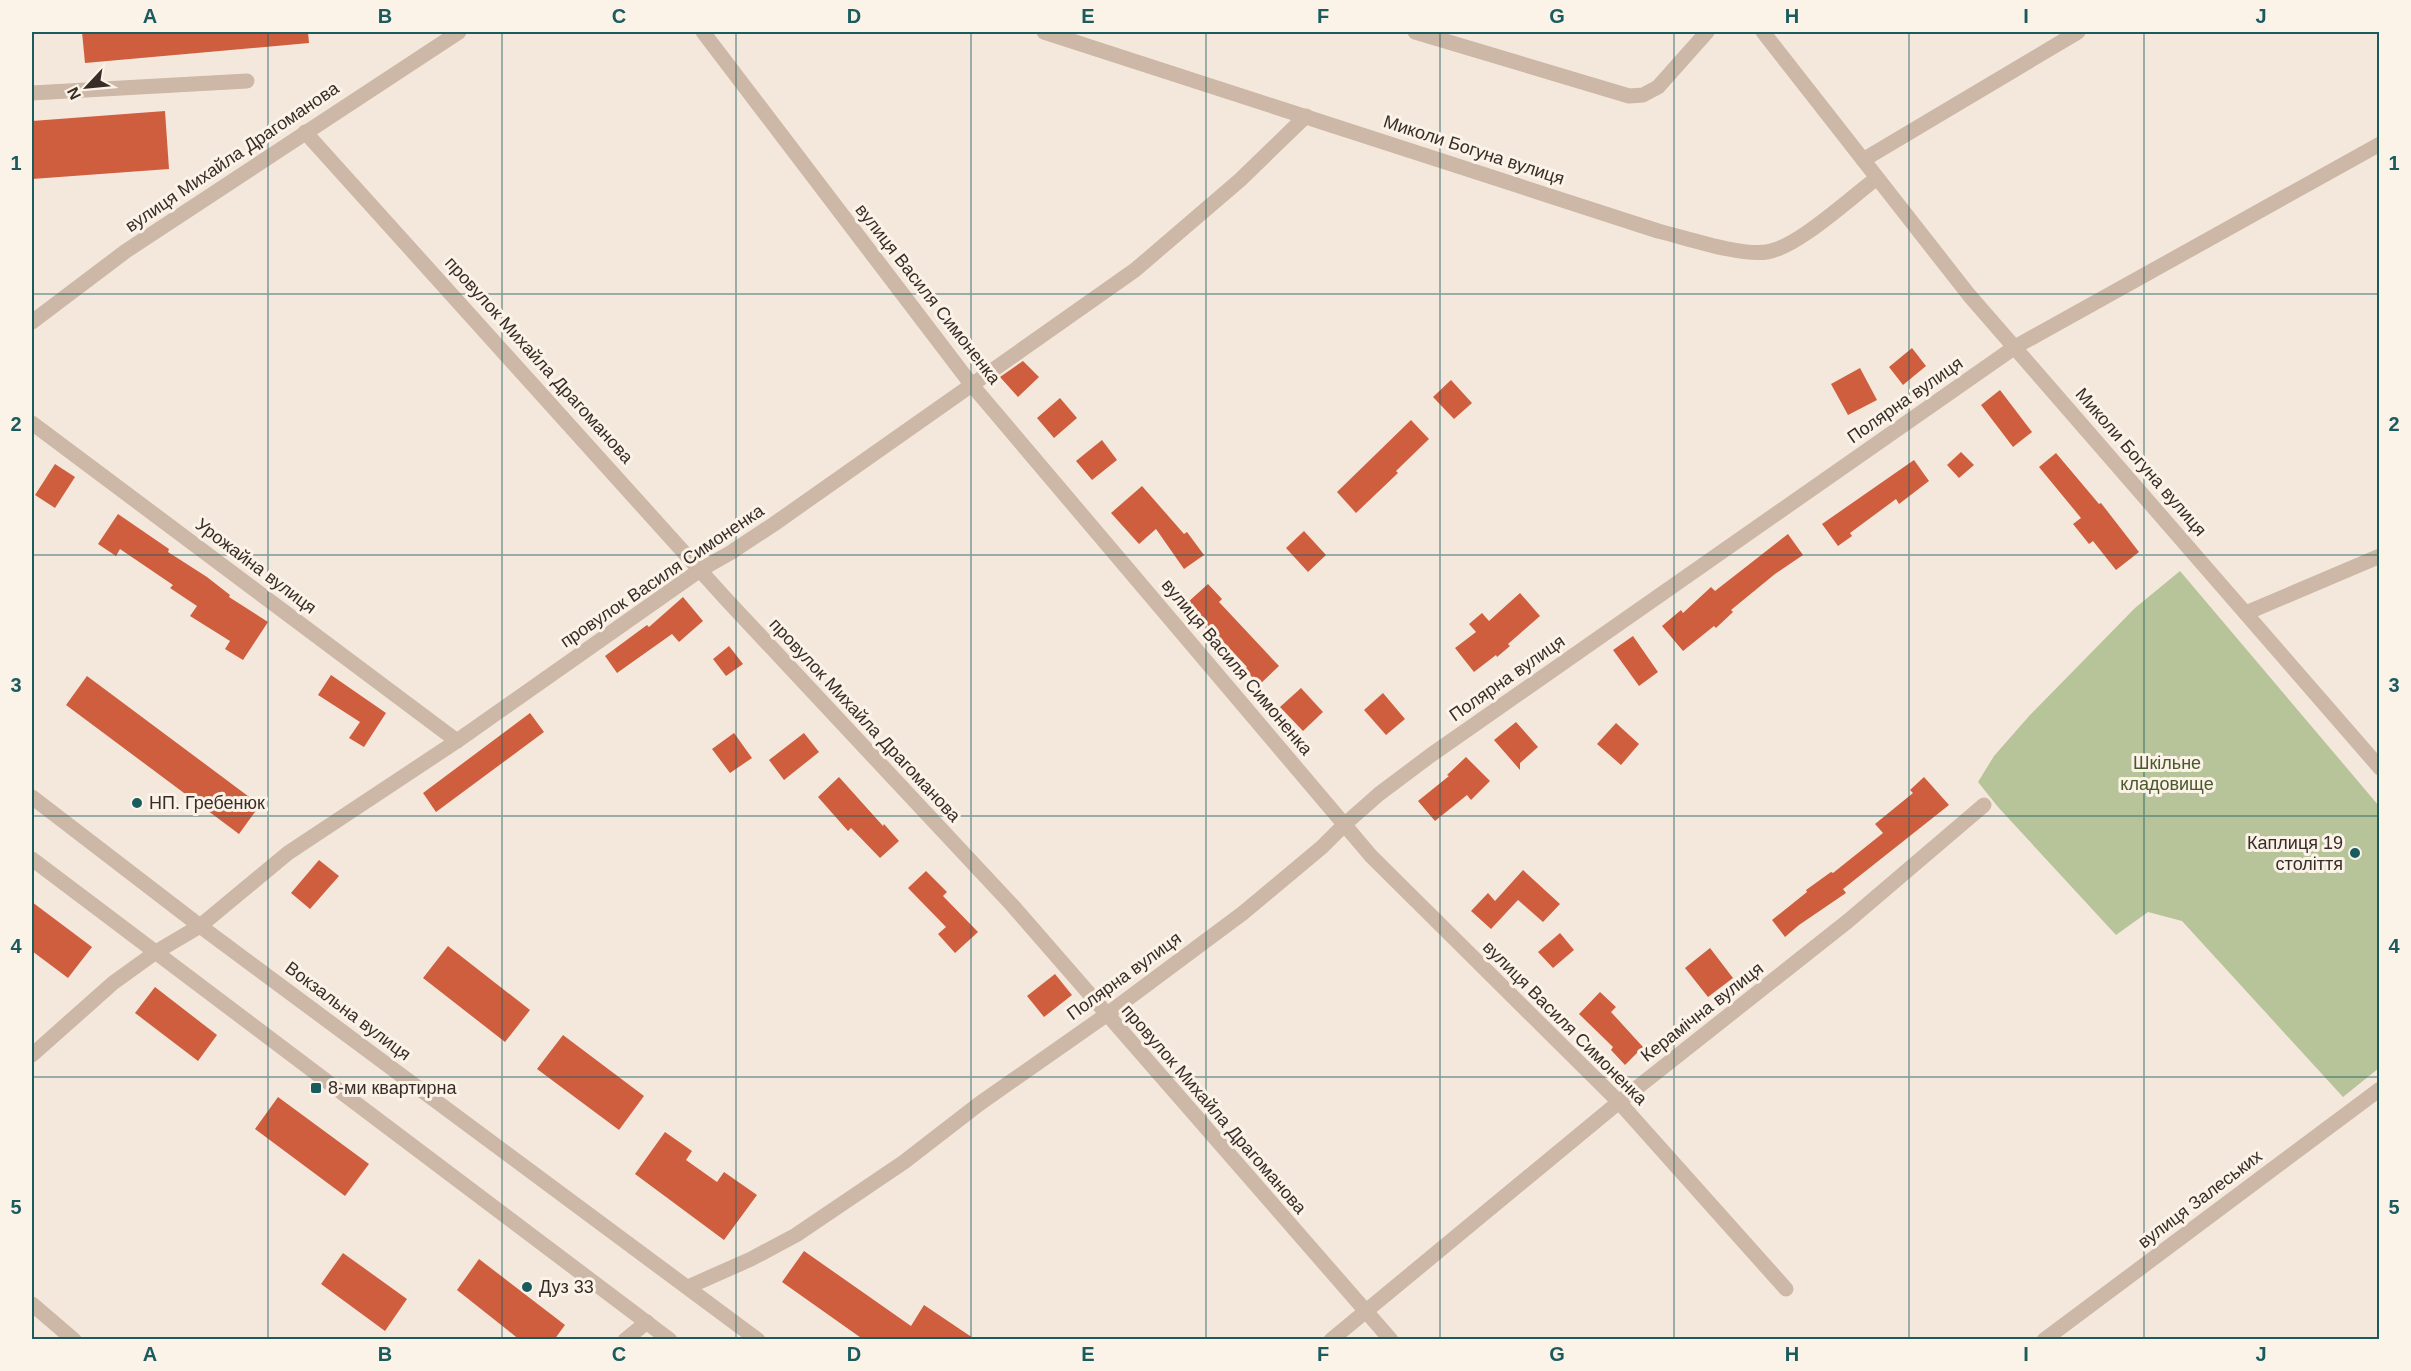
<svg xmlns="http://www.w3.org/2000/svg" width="2411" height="1371" font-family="Helvetica,sans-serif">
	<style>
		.green { fill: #b7c49a }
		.building { fill: #cf5e3e }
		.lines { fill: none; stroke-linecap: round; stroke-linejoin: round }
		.minor { stroke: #cdb7a6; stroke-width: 15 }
		.grid { fill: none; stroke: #1a5b5e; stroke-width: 1.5; stroke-opacity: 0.55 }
		.poi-dot { fill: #1a5b5e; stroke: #fbf2e8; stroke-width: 2 }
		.labels { text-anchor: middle; stroke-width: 6; stroke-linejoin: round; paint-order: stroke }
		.street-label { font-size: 18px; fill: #392d28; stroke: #fbf2e8 }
		.park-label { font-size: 18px; fill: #495929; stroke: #fbf2e8 }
		.poi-label { font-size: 18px; fill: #392d28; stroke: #fbf2e8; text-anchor: start }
		.neatline { fill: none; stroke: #1a5b5e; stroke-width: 2 }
		.grid-label { font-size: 20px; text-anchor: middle; font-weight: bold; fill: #1a5b5e }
	</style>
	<rect width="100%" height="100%" fill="#f4e8dc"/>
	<path class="green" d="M2180,571L2379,806V1068L2343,1097L2182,921L2148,912L2116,935L1998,807L1978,782L1994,756L2030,715L2135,608Z"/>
	<g class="building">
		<path d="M82,32H308L309,43L85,63Z"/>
		<path d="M165,111L169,169L32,179V121Z"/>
		<path d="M1912,348L1926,366L1903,385L1889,367Z"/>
		<path d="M1023,361L1039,377L1018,397L1000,377Z"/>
		<path d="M1860,368L1877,400L1848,415L1831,384Z"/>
		<path d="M1451,380L1472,403L1454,419L1433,397Z"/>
		<path d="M2000,390L2032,432L2013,447L1981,405Z"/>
		<path d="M1060,398L1077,418L1054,438L1037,418Z"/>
		<path d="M1411,420L1429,439L1396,471L1398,473L1356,513L1337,492Z"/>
		<path d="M1102,440L1117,460L1092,480L1076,461Z"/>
		<path d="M1961,452L1974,465L1959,478L1947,465Z"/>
		<path d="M2056,453L2099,504L2101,503L2139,552L2116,570L2093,541L2089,544L2073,524L2081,518L2039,467Z"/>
		<path d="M1914,460L1929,481L1899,504L1896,499L1850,533L1852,536L1838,546L1822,524Z"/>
		<path d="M55,464L75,477L55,508L35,495Z"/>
		<path d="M1142,486L1184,534L1187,532L1204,555L1184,569L1156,529L1139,544L1111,513Z"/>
		<path d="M118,514L169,549L168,552L207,577L230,595L229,597L268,622L243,660L225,649L230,641L190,616L197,606L170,588L173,585L120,549L116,556L98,544Z"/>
		<path d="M1304,531L1326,555L1308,572L1286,548Z"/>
		<path d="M1788,534L1803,555L1775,574L1731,610L1733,612L1716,628L1714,626L1683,651L1662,626L1681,610L1683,613L1711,587L1715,591Z"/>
		<path d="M1208,584L1222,599L1219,602L1279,666L1259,685L1245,669L1247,667L1187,603Z"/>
		<path d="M1520,593L1540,616L1508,644L1510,646L1497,657L1496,655L1474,672L1455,648L1476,632L1469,624L1482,613L1489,621Z"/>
		<path d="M683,597L703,621L679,642L672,634L617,673L605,656L647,625L649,627Z"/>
		<path d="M1633,636L1658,672L1639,686L1613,650Z"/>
		<path d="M729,646L743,664L726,676L713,659Z"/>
		<path d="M331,675L386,713L364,747L349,738L360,722L318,695Z"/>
		<path d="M87,676L260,805L239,834L66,705Z"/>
		<path d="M1301,688L1323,712L1303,731L1280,707Z"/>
		<path d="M1383,693L1405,719L1386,735L1364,710Z"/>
		<path d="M530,713L544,732L436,812L423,793Z"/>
		<path d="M1516,722L1538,747L1520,763V770L1494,740Z"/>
		<path d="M1616,723L1639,744L1621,765L1597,744Z"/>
		<path d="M734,733L752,758L730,773L712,749Z"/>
		<path d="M804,733L819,752L784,780L769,760Z"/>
		<path d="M1466,757L1490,781L1471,800L1467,795L1435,821L1418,801L1449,776L1447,775Z"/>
		<path d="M839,777L883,826L884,824L899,841L880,858L851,828L848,831L818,797Z"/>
		<path d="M1924,777L1949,805L1843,889L1846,893L1799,925L1785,937L1772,920L1807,892L1806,890L1831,872L1833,873L1883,833L1875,824L1913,793L1910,790Z"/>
		<path d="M319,860L339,876L310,909L291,893Z"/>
		<path d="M1523,870L1560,904L1543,922L1518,900L1491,929L1471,911L1488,893L1495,901Z"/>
		<path d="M926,871L947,892L943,896L978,932L955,953L938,934L946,927L908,888Z"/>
		<path d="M32,902L92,947L68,978L32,951Z"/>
		<path d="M1560,933L1574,950L1553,968L1538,952Z"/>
		<path d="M448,946L530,1010L505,1042L423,978Z"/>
		<path d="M1710,948L1733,978L1708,997L1685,968Z"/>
		<path d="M1055,974L1072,995L1044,1017L1027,996Z"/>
		<path d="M155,987L217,1035L198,1061L135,1013Z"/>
		<path d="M1600,992L1616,1007L1611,1012L1643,1047L1625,1065L1611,1050L1613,1047L1579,1014Z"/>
		<path d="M563,1035L644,1096L619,1130L537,1069Z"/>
		<path d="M278,1097L369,1164L345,1196L255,1129Z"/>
		<path d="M665,1132L692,1151L686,1160L717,1182L724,1172L757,1195L724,1240L635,1174Z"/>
		<path d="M804,1251L911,1326L924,1305L976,1340H864L782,1282Z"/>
		<path d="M343,1253L407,1299L385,1331L321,1284Z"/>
		<path d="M479,1259L565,1325L554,1340H520L457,1290Z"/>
	</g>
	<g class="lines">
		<g class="minor">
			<path d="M703,32L971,384L1371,856L1619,1102L1786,1289"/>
			<path d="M1044,32L1658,231C1687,238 1739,256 1767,252C1798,247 1850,198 1877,178"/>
			<path d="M1415,32L1629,96L1643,95L1658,87L1707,32"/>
			<path d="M1763,32L1969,295L2380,768"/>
			<path d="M32,93L247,81"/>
			<path d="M305,132L725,598L1012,905L1391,1340"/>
			<path d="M1863,160L2078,32"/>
			<path d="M32,322L126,251L459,32"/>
			<path d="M32,423L457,741"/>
			<path d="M2246,613L2380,556"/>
			<path d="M32,797L200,926L758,1340"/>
			<path d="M32,859L670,1340"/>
			<path d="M32,1055L113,983L156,952L200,926L288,853L457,741L700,570L730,553L774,524L1135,270L1240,180L1306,116"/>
			<path d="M688,1287L751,1259L796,1235L904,1162L979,1104L1106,1015L1243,913L1322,847L1345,824L1379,794L1431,755L2015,347L2380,144"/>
			<path d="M32,1304L74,1340"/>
			<path d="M625,1340L647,1322"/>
			<path d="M1331,1340L1619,1102L1848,921L1984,805"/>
			<path d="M2044,1340L2380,1089"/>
		</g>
	</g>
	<path class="grid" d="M268,32V1340M502,32V1340M736,32V1340M971,32V1340M1206,32V1340M1440,32V1340M1674,32V1340M1909,32V1340M2144,32V1340M32,294H2380M32,555H2380M32,816H2380M32,1077H2380"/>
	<g class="poi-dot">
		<circle cx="137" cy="803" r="6"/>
		<circle cx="2355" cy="853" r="6"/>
		<rect x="310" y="1082" width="12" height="12" rx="3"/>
		<circle cx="527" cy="1287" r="6"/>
	</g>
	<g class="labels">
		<g class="street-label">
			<text transform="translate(1474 150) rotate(18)" y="6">Миколи Богуна вулиця</text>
			<text transform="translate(232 157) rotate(-34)" y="6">вулиця Михайла Драгоманова</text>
			<text transform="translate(928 294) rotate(52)" y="6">вулиця Василя Симоненка</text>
			<text transform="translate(539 360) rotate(48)" y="6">провулок Михайла Драгоманова</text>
			<text transform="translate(1905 400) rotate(-35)" y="6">Полярна вулиця</text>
			<text transform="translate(2141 462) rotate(49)" y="6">Миколи Богуна вулиця</text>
			<text transform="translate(256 566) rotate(37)" y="6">Урожайна вулиця</text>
			<text transform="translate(662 576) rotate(-34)" y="6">провулок Василя Симоненка</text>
			<text transform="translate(1237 667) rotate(50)" y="6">вулиця Василя Симоненка</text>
			<text transform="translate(1507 678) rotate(-35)" y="6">Полярна вулиця</text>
			<text transform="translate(865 720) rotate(47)" y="6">провулок Михайла Драгоманова</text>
			<text transform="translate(1124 976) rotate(-36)" y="6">Полярна вулиця</text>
			<text transform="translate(348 1011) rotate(37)" y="6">Вокзальна вулиця</text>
			<text transform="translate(1702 1012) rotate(-38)" y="6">Керамічна вулиця</text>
			<text transform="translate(1565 1023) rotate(45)" y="6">вулиця Василя Симоненка</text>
			<text transform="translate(1214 1109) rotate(49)" y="6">провулок Михайла Драгоманова</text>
			<text transform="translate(2200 1199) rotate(-37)" y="6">вулиця Залеських</text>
		</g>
		<g class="park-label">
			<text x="2167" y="769">Шкільне<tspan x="2167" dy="21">кладовище</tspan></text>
		</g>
		<g class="poi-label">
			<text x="149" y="809">НП. Гребенюк</text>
			<text x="2343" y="849" text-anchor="end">Каплиця 19<tspan x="2343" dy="21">століття</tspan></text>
			<text x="328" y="1094">8-ми квартирна</text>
			<text x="539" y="1293">Дуз 33</text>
		</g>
	</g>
	<rect width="2411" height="1371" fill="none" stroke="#fbf2e8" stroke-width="66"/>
	<g transform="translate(87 87) rotate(244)" stroke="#fbf2e8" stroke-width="4.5" paint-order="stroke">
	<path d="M0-4.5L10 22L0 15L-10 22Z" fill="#392d28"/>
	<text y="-9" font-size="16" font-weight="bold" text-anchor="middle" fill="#392d28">N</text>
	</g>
	<rect x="33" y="33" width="2345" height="1305" class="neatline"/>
	<g class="grid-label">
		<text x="150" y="23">A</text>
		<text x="385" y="23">B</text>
		<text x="619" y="23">C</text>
		<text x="854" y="23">D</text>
		<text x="1088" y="23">E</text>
		<text x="1323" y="23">F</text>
		<text x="1557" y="23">G</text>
		<text x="1792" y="23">H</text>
		<text x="2026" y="23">I</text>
		<text x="2261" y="23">J</text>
		<text x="16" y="170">1</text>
		<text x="2394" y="170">1</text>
		<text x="16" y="431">2</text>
		<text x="2394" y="431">2</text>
		<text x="16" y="692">3</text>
		<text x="2394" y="692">3</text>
		<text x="16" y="953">4</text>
		<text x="2394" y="953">4</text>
		<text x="16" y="1214">5</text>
		<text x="2394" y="1214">5</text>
		<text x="150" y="1361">A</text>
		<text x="385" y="1361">B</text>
		<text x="619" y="1361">C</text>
		<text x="854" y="1361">D</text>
		<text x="1088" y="1361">E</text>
		<text x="1323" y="1361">F</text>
		<text x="1557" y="1361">G</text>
		<text x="1792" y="1361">H</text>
		<text x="2026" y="1361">I</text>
		<text x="2261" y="1361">J</text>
	</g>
</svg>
